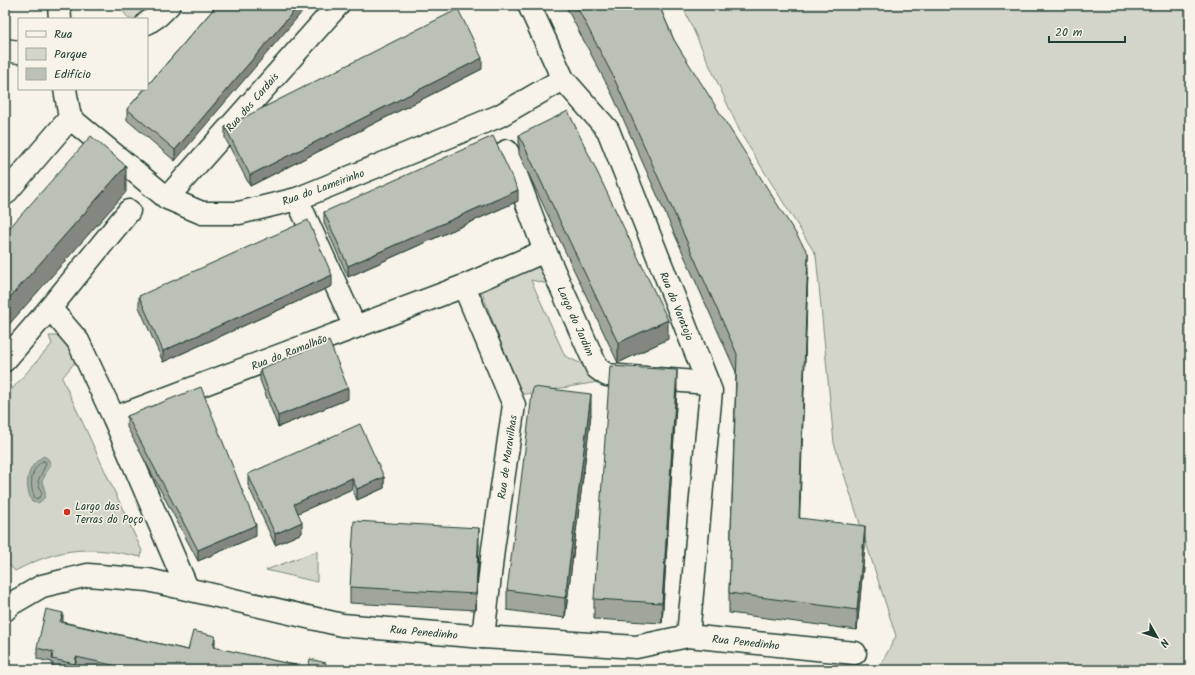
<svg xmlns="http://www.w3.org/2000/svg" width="1195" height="675" font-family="Kalam,sans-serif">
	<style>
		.green { fill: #d3d5ca; stroke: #79897f }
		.water { fill: #a4ada3; stroke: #6f8077 }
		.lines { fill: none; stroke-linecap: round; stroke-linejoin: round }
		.shore { stroke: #546a60; stroke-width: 1 }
		.minor-casing { stroke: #1f3d34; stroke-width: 25 }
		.minor { stroke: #f7f3e8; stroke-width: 22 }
		.wall { fill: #a1a69d; stroke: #1f3d34 }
		.shaded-wall { fill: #83877f; stroke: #1f3d34 }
		.building { fill: #bbc1b6; stroke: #1f3d34 }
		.poi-dot { fill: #c8321e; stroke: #f7f3e8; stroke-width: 1.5 }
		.labels { text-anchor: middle; stroke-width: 3; stroke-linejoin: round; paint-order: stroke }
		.street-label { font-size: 11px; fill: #1f3d34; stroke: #f7f3e8 }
		.poi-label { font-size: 11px; fill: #1f3d34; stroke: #f7f3e8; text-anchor: start }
	</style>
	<rect width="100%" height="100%" fill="#f7f3e8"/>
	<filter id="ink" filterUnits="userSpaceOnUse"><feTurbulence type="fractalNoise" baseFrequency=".025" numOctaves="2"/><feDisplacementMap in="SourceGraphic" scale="8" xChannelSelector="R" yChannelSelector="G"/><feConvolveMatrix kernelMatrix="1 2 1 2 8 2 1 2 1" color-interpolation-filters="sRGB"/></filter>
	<g filter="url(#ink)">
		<g class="green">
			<path d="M118,5H148L136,19H129Z"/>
			<path d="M682,5H1190V670H878L896,636L834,443L816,255L741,134Z"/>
			<path d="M535,266L541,269L548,284L531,280L565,356L586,366L588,374L598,382L520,395L481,290Z"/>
			<path d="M49,336H62L76,361L62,378L142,551L141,557C90,546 63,546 15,571L5,561V397L52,344Z"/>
			<path d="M317,551V582L266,570Z"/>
		</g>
		<path class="water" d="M44,456L48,459L51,464L42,481C44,491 50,496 38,503L32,502C24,485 26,466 44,456Z"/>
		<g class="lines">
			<path class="shore" d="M43,461H45L46,464L38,481L42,494L40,497L37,499L35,498C29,487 30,468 43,461Z"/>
			<defs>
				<g id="minor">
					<path d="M59,5L60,19"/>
					<path d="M529,5L563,79L608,130L711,391L688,636"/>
					<path d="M147,23L159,15L169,5"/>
					<path d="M5,50L19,52"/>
					<path d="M70,118L167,198L202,213H239L297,199L499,116L563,79"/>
					<path d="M507,151L545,251"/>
					<path d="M5,194L70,118L65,89"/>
					<path d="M167,198L338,5"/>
					<path d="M297,199L355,327"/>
					<path d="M464,286L514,405L493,549L483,637"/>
					<path d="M50,308L129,211"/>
					<path d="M5,360L50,308L78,341L114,418L187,588"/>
					<path d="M114,418L464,286L545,251L597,368L607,375L708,383"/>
					<path d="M5,610L11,604L42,586L88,575L148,580L342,625L483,637L636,647L688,636L855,653"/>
				</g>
			</defs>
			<use href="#minor" class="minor-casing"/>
			<use href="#minor" class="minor"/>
		</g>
		<g class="wall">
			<path d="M217,5L175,161L127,120V109Z"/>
			<path d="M565,5H659L674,40L808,272L799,518L865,546L857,630L729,613V593L736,372L613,96Z"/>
			<path d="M482,69L250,186L225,138V127Z"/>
			<path d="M519,135L668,339L618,363L519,154Z"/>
			<path d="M518,201L348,277L324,223V212Z"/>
			<path d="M332,286L163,362L139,307V296Z"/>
			<path d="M260,369L348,399L278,427L260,380Z"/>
			<path d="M677,390L662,623L594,619V599Z"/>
			<path d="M591,414L565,618L507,610V590Z"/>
			<path d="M127,416L256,536L198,561L127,427Z"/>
			<path d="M248,474L384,477V488L357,500L352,489L298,513L302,533L275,545L248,485Z"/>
			<path d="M479,544L476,610L350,603V587Z"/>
			<path d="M63,622L188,650L215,648L308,668L326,670H86L76,668V670H52V662L37,659V648Z"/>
		</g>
		<g class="shaded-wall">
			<path d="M299,5H308L175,161V150Z"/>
			<path d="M482,58V69L250,186V175Z"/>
			<path d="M126,166V192L5,329V303Z"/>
			<path d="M518,190V201L348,277V266Z"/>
			<path d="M808,253V272L799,538V518Z"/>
			<path d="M332,275V286L163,362V351Z"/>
			<path d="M668,320V339L618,363V343Z"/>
			<path d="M677,370V390L662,623V603Z"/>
			<path d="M348,388V399L278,427V416Z"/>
			<path d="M591,394V414L565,618V598Z"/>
			<path d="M384,477V488L357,500V489Z"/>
			<path d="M352,478V489L294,515V504Z"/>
			<path d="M302,522V533L275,545V534Z"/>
			<path d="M256,525V536L198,561V550Z"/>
			<path d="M865,526V546L857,630V610Z"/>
			<path d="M479,528V544L476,610V594Z"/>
			<path d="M63,613V624L60,622Z"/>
			<path d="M215,636V647L213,658V647Z"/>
			<path d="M76,657V670H75V664Z"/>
		</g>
		<g class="building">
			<path d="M217,5H299L175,150L127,109L145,89H147V86Z"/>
			<path d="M576,5H659L674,40L808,253L799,518L865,526L857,610L729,593L737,354L613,76Z"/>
			<path d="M458,9L482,58L250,175L225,127Z"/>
			<path d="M568,111L668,320L618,343L519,135Z"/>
			<path d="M91,136L126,166L5,303V233Z"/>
			<path d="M493,136L518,190L348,266L324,212Z"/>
			<path d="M308,220L332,275L163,351L139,296Z"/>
			<path d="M329,341L348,388L278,416L260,369Z"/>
			<path d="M610,366L677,370L662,603L594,599Z"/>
			<path d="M201,387L256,525L198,550L127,416Z"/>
			<path d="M533,387L591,394L565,598L507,590Z"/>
			<path d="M360,424L384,477L357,489L352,478L294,504L302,522L275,534L248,474Z"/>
			<path d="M354,521L479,528L476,594L350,587Z"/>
			<path d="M46,609L63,613L60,622L188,650L193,631L215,636L213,647L308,668L310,659L326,663L325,670H135L76,657L75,664L52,659L53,652L37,648Z"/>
		</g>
	</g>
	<circle class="poi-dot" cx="67" cy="512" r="4"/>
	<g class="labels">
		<g class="street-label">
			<text transform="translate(252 102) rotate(-49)" y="4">Rua dos Cardais</text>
			<text transform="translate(323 187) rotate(-20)" y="4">Rua do Lameirinho</text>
			<text transform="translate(677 306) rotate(68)" y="4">Rua do Varatojo</text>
			<text transform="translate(576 321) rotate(66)" y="4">Largo do Jardim</text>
			<text transform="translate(289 352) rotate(-21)" y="4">Rua do Ramalhão</text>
			<text transform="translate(507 457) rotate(-82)" y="4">Rua de Maravilhas</text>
			<text transform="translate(424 632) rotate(5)" y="4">Rua Penedinho</text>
			<text transform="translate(746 642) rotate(6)" y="4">Rua Penedinho</text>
		</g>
		<g class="poi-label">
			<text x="75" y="510">Largo das<tspan x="75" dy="13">Terras do Poço</tspan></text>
		</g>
	</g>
	<rect width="1195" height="675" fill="none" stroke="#f7f3e8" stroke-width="20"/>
	<rect x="10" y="10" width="1175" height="655" fill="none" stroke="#1f3d34" stroke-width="1.5" filter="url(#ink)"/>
	<rect x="18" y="18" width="130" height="72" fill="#f7f3e8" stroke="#a1aaa0"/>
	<rect x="26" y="31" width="20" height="6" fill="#f7f3e8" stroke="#a1aaa0"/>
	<text x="54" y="38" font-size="12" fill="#1f3d34">Rua</text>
	<rect x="26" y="48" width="20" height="12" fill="#d3d5ca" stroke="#a1aaa0"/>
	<text x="54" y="58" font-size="12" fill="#1f3d34">Parque</text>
	<rect x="26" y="68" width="20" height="12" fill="#bbc1b6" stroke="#a1aaa0"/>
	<text x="54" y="78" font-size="12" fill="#1f3d34">Edifício</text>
	<g transform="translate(1157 637) rotate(129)" stroke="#f7f3e8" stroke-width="3" paint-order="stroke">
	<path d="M0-3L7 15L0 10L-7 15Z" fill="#1f3d34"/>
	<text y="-6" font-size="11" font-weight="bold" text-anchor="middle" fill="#1f3d34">N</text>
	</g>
	<path d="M1049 36v6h76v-6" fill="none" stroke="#1f3d34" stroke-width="2"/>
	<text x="1055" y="36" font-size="12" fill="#1f3d34" stroke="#f7f3e8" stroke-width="3" paint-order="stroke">20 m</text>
</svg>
